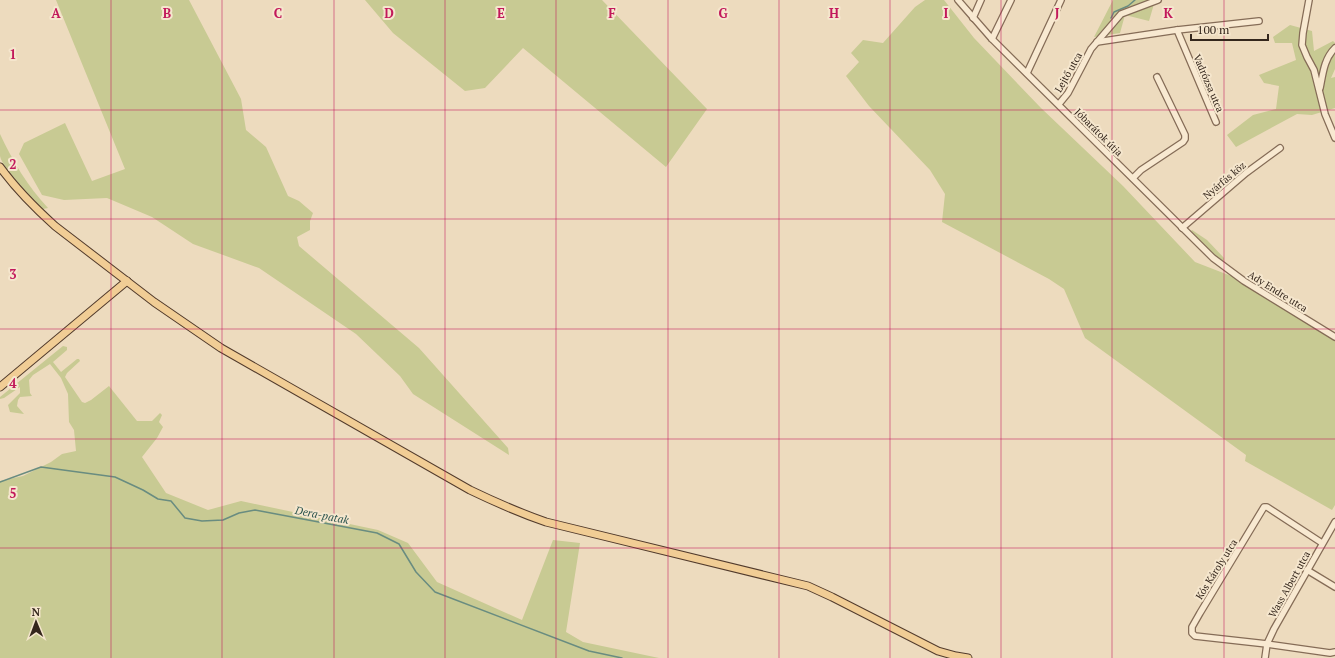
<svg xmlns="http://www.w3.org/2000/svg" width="1335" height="658" font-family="'PT Serif',serif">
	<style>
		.green { fill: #c8ca93 }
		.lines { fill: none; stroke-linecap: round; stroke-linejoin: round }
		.stream { stroke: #698c80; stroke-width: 1.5 }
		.minor-casing { stroke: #856c57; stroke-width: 8 }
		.major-casing { stroke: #523b2c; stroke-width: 9 }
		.minor { stroke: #f8e9d1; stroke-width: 5.5 }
		.major { stroke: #f1cd95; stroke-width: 7 }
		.grid { fill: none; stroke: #c2185b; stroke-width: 1; stroke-opacity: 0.55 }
		.labels { text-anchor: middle; stroke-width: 4; stroke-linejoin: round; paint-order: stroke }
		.street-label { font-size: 10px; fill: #34261c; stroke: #f5e6cd }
		.water-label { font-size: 11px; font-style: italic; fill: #2b544e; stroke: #f5e6cd }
		.grid-label { font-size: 13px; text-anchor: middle; font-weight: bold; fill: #c2185b; stroke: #f5e6cd; stroke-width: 4; stroke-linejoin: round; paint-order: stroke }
	</style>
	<rect width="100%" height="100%" fill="#eddbbe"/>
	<g class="green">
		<path d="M56,0H189L241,99L246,130L266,147L288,196L299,201L313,213L310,221V230L297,237L299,246L419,348L508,448L509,455L413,394L400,376L356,334L259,268L193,244L152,217L107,198L64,200L42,195L19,154L24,143L65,123L92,181L125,169Z"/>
		<path d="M365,0H602L707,109L666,167L523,48L485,88L465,91L393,33Z"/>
		<path d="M925,0H944L974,38L1041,108L1123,186L1195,262L1244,281L1335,338V505L1332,510L1245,461L1246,455L1085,338L1064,289L1049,279L942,222L945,194L930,170L869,106L846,76L859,62L851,53L863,40L883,43L915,7Z"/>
		<path d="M1113,0H1159L1154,4L1149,21L1125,15L1120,33L1094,37Z"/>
		<path d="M1290,25L1312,31L1314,51L1333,41L1335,43V69L1331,78L1335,77V108L1312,115L1297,114L1236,147L1227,135L1253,115L1276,109L1279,86L1264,83L1259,75L1296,60L1292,43H1275L1273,37Z"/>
		<path d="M0,134C12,160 28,187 48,208L43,209C33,199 2,168 0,156C0,149 0,141 0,134Z"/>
		<path d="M1192,230L1207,240L1224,258V261L1212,254L1191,231Z"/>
		<path d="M63,346L67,347V350L53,362L61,372L77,359H79L80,361L67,373L65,377L82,402L85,403L91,400L109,386L137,421H152L160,413L162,415L159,422L163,427L157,438L142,457L166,493L208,510L241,501L378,530L408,543L437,582L522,620L553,540L580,543L566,632L583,642L659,658H0V481L23,476L51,462L62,454L76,451L74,430L69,422L68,394L61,378L50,364L33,375L29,380L30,393L32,396L20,397L18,400L17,406L24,414L10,412L8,405L20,393V387L4,398L0,399V397Z"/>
	</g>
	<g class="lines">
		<g class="stream">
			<path d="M1111,18L1114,12L1128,6L1135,0"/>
			<path d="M0,482L41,467L115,477L143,490L158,499L171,501L185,518L202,521L223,520L239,513L255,510L377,533L399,544L416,572L435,592L589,651L622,658"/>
		</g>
		<defs>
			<g id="minor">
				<path d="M958,0L992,39L1213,258L1244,281L1335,337"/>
				<path d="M1309,0L1303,33L1302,45L1307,57L1314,70L1325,114L1335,138"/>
				<path d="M973,18L981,0"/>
				<path d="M1177,30L1216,122"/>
				<path d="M992,39L1011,0"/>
				<path d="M1097,42L1177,30L1259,21"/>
				<path d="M1027,73L1061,0"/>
				<path d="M1320,88C1323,73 1324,59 1335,48"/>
				<path d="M1059,104L1068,93L1091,49L1121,14L1158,0"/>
				<path d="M1133,178L1141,170L1183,142L1185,139V135L1157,77"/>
				<path d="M1182,228L1246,173L1280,148"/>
				<path d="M1322,543L1267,507H1264L1200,613L1192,627V633L1195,636L1267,644L1330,653L1335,652"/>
				<path d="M1307,570L1335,587"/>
				<path d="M1265,658L1267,644L1274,629L1335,522"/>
			</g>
			<g id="major">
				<path d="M0,167C16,189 35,208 55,226L154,302L221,348L470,490C495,502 520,513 546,522L808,586L832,597L938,651L956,656L968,658"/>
				<path d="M0,387L127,281"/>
			</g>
		</defs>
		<use href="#minor" class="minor-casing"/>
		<use href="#major" class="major-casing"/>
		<use href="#minor" class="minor"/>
		<use href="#major" class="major"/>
	</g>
	<path class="grid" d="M111,0V658M222,0V658M334,0V658M445,0V658M556,0V658M668,0V658M779,0V658M890,0V658M1001,0V658M1112,0V658M1224,0V658M0,110H1335M0,219H1335M0,329H1335M0,439H1335M0,548H1335"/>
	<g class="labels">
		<g class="street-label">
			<text transform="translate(1068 72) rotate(-60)" y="4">Lejtő utca</text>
			<text transform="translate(1209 83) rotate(67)" y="4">Vadrózsa utca</text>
			<text transform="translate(1099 132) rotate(45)" y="4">Jóbarátok útja</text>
			<text transform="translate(1224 180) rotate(-40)" y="4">Nyárfás köz</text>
			<text transform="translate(1278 291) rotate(32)" y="4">Ady Endre utca</text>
			<text transform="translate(1216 569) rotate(-58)" y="4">Kós Károly utca</text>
			<text transform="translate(1289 584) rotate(-61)" y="4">Wass Albert utca</text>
		</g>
		<g class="water-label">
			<text transform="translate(322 515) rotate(11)" y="4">Dera-patak</text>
		</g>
	</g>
	<g class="grid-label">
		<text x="56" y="18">A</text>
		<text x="167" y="18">B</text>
		<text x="278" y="18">C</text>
		<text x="389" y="18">D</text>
		<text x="501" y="18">E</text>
		<text x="612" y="18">F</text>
		<text x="723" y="18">G</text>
		<text x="834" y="18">H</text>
		<text x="946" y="18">I</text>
		<text x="1057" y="18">J</text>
		<text x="1168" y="18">K</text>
		<text x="13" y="59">1</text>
		<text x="13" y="169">2</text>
		<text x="13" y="279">3</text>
		<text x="13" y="388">4</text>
		<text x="13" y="498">5</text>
	</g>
	<g transform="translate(36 622) rotate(359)" stroke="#f5e6cd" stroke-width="3" paint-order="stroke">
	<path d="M0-3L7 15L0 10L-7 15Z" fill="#34261c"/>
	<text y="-6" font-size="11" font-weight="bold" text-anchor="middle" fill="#34261c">N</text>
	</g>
	<path d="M1191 34v6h77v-6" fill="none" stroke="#34261c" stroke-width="2"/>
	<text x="1197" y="34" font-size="12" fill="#34261c" stroke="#f5e6cd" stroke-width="3" paint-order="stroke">100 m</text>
</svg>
